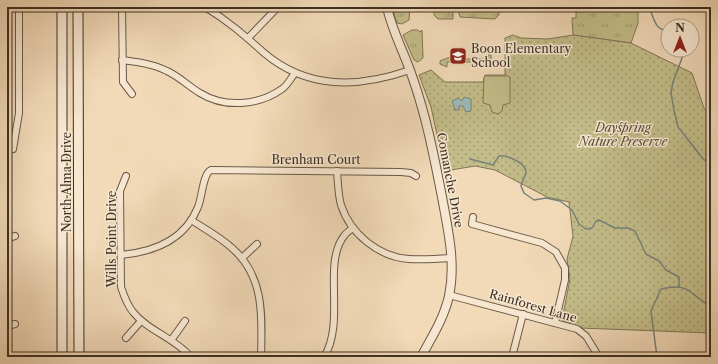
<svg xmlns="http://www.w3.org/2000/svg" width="718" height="364" font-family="'Libre Caslon Text',serif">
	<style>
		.grass { fill: url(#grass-tufts); stroke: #807656 }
		.park { fill: url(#park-dots); stroke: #807656 }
		.pitch { fill: #c3bd89; stroke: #807656 }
		.water { fill: #9db9b7; stroke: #77827b }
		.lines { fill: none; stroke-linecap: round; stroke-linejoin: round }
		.stream { stroke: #77827b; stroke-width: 1.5 }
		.minor-casing { stroke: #6a5a48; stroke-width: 8 }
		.tertiary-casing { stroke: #6a5a48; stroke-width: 10 }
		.secondary-casing { stroke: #3d3022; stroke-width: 11 }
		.minor { stroke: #f7e7d1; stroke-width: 6 }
		.tertiary { stroke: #f7e7d1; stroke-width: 8 }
		.secondary { stroke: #f7e7d1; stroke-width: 9 }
		.labels { text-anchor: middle; stroke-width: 3; stroke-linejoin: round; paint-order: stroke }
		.poi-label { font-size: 12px; fill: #3d3022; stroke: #f7e7d1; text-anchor: start }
		.park-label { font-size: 12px; font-style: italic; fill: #584c37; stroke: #f7e7d1 }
		.street-label { font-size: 12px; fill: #3d3022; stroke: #f7e7d1 }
	</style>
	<defs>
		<pattern id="grass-tufts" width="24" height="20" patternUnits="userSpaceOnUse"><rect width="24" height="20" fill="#c3bd89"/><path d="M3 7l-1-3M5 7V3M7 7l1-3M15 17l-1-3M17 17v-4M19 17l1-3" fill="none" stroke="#a09a70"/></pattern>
		<pattern id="park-dots" width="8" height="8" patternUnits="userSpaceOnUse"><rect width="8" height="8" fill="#c3bd89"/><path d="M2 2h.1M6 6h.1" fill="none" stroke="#a09a70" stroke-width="1.8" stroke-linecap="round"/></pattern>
	</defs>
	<rect width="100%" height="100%" fill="#f2dab8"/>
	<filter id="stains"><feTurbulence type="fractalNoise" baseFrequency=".005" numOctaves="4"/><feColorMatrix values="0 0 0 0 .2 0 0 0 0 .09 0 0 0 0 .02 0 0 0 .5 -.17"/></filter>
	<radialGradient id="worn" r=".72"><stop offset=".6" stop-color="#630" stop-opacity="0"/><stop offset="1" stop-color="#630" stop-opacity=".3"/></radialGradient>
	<g class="grass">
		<path d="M392,7H410L409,20L402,24L397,23Z"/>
		<path d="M434,7H441L442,11H453V19H438L434,15Z"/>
		<path d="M570,7H638V23L631,43L573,35L572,18H576V8Z"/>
		<path d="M458,10H499V15L495,19L460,17Z"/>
		<path d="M412,30H418L420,32L422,30L423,58L418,62L414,60L403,35Z"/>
		<path d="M458,54L460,59H488V55H491V63L487,67L485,62H447V67L440,64V61Z"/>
	</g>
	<path class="park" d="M513,35L521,38L548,39L573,35L631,43L692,73L704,108L711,119V333L580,328L562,320L570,279L567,259L573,236L569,202L547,197L495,170L475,166L445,171L431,107L419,75L431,70L445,82H483L485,75H505V38Z"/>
	<path class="pitch" d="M485,76H508L510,77V103L503,105L502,111L498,114L492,112L490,105L483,103L484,77Z"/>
	<path class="water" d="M464,97L471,99V111L466,112L463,106H459V110H455L452,101L458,98L462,101Z"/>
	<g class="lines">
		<g class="stream">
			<path d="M649,7C654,17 654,30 668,31"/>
			<path d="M685,50L673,82L671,93L674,110L678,127L704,160L711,161"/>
			<path d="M470,159L493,165L499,156C507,155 524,162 526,171C526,176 522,181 521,186L524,193L534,200L546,198L560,201L572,210L579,224L586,229L592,228L596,221L599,220L615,228H628L635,231L646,254L659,261L666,270L679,277V287"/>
			<path d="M657,357L651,311L661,289C692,282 688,295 711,306"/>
		</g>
		<defs>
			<g id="minor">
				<path d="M122,7L123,82L132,94"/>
				<path d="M205,7C227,20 244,35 263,52C307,90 358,88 410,70"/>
				<path d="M249,37L278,7"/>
				<path d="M122,60C138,62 153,64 167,71C180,77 188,86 200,93C224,108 258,106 282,89C287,86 291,78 295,73"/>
				<path d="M13,149L19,113V7"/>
				<path d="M337,171C338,183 338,194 341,205C350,233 378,257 409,259C423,260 437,259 451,258"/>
				<path d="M126,176L120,191L121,287C124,296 127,305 133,312C148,331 175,338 191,357"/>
				<path d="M473,217L472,224L542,243L556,252L565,268V280L555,323"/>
				<path d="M191,220C205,229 220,237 232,248C265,277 262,317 261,357"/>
				<path d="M7,239L15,236"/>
				<path d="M121,255C153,252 185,240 198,207C202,198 203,173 211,170L401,172L411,173L416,176"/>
				<path d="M242,258L257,244"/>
				<path d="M449,295L577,329L586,336L599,357"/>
				<path d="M7,326L15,324"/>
				<path d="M126,338L141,321"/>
				<path d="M172,339L185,321"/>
				<path d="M324,357C346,322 322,264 344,236C346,233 350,230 353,228"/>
				<path d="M512,357L523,314"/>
			</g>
			<path id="tertiary" d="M387,7C392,31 404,52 412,76C426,115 434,156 442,197C448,230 456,263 449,296C444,318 432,337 421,357"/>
			<g id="secondary">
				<path d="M62,7V357"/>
				<path d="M78,7L79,357"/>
			</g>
		</defs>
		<use href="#minor" class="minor-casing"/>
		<use href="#tertiary" class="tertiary-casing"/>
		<use href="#secondary" class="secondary-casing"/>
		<use href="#minor" class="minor"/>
		<use href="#tertiary" class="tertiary"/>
		<use href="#secondary" class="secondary"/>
	</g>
	<defs>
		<symbol id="school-square" viewBox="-11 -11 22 22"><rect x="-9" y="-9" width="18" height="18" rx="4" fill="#8f2418" stroke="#f7e7d1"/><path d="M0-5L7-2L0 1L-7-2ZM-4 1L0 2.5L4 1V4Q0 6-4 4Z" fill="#fff"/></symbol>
	</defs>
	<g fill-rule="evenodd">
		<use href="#school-square" x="448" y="46" width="20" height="20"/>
	</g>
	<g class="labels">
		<g class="poi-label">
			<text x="471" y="53">Boon Elementary<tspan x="471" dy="14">School</tspan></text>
		</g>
		<g class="park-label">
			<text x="623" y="132">Dayspring<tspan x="623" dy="14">Nature Preserve</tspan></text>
		</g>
		<g class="street-label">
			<text x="316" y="164">Brenham Court</text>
			<text transform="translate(450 180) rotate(79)" y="4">Comanche Drive</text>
			<text transform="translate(67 182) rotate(-90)" y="4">North Alma Drive</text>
			<text transform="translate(112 239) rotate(-90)" y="4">Wills Point Drive</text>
			<text transform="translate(533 306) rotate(16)" y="4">Rainforest Lane</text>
		</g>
	</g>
	<rect width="718" height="364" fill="none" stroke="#f2dab8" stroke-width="24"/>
	<rect x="8" y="8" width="702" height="348" fill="none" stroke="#3d3022" stroke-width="2"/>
	<rect x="12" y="12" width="694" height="340" fill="none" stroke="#3d3022"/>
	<g transform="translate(680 38)"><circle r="19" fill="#f7e7d1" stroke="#ad9e8b"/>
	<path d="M0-3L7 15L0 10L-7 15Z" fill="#8f2418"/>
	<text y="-6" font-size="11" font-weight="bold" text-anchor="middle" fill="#3d3022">N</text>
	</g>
	<rect width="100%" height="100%" filter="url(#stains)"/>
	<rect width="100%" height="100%" fill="url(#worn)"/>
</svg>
